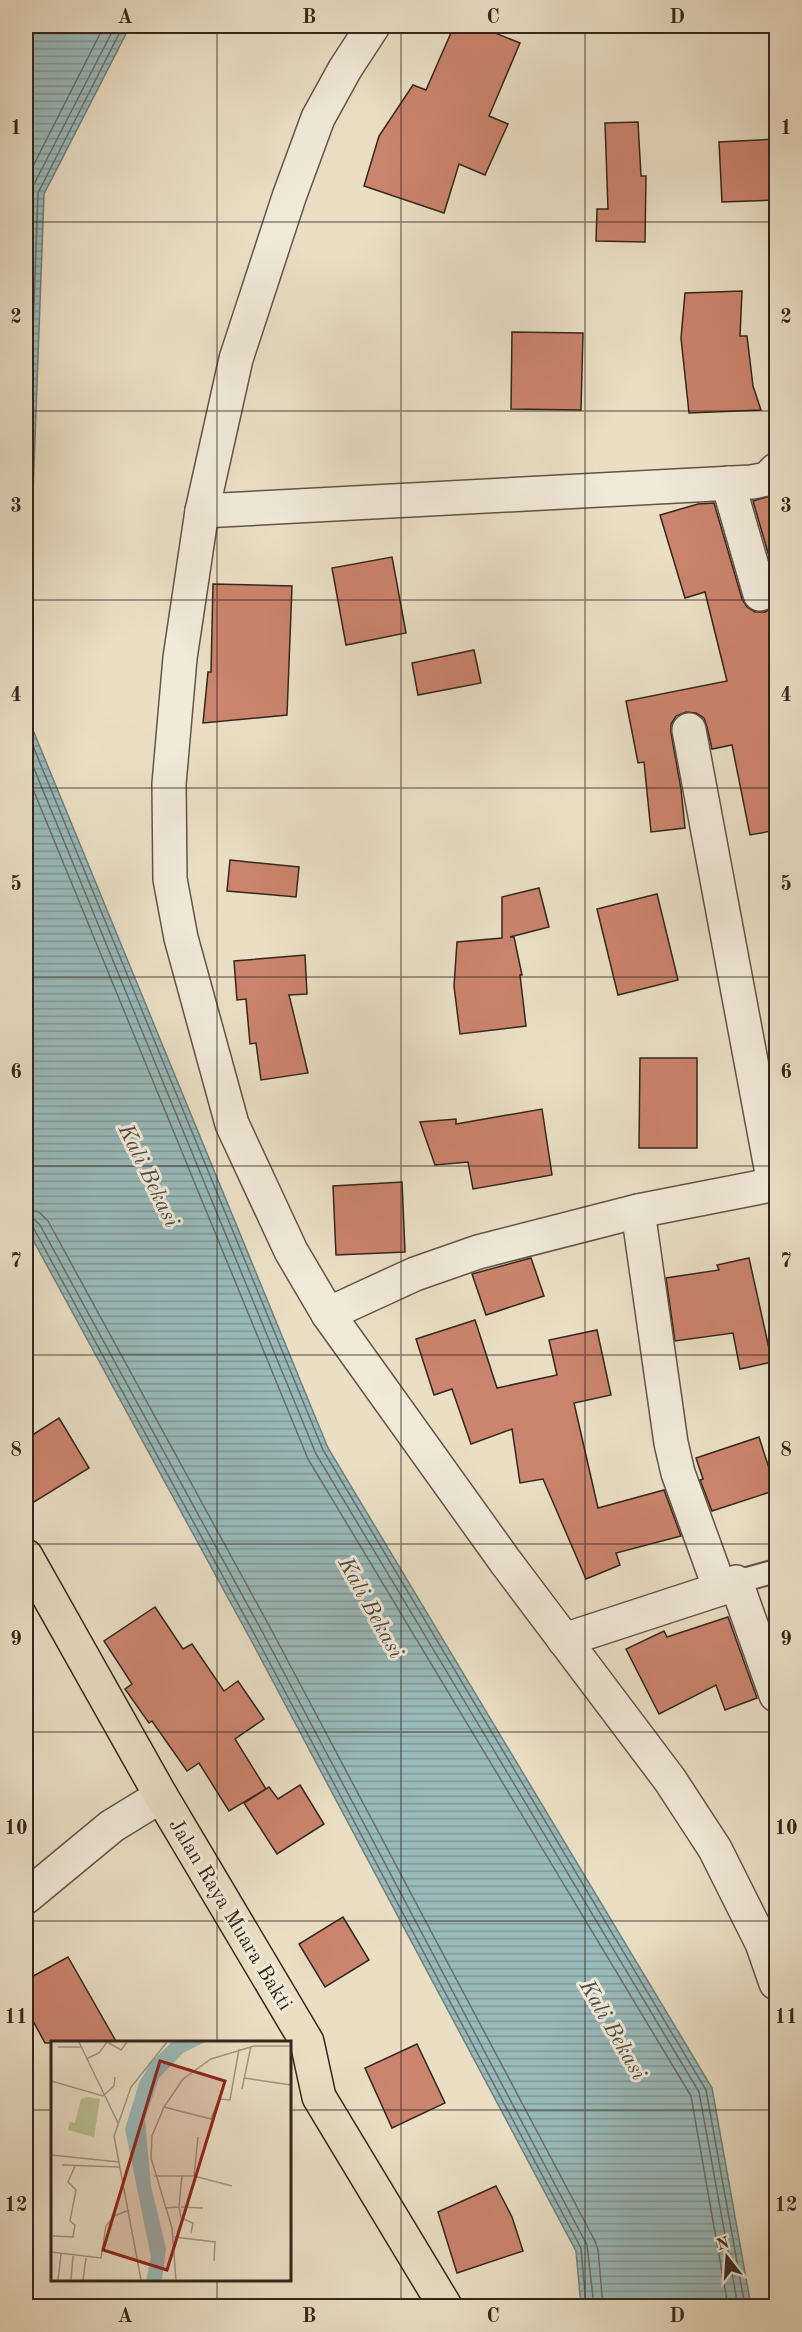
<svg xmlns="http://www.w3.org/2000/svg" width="802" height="2332" font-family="'Old Standard TT',serif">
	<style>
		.water { fill: url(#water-rules); stroke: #717f7c; stroke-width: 1.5 }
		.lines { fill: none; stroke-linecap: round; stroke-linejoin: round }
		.shore { stroke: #67706c; stroke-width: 1.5 }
		.building { fill: #cb846d; stroke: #34261d; stroke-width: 1.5 }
		.service-casing { stroke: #625447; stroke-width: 26 }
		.minor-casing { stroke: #625447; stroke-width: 36 }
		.primary-casing { stroke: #34261d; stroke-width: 36 }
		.service { stroke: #f1ead9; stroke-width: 22 }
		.minor { stroke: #f1ead9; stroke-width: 33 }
		.primary { stroke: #eadfc5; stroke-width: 33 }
		.grid { fill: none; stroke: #34261d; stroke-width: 1.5; stroke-opacity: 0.55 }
		.labels { text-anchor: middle; stroke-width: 6; stroke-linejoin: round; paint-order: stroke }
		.street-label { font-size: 21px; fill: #34261d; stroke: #f1ead9 }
		.water-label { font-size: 22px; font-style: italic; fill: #4e4b44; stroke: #f1ead9 }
		.inset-road { fill: none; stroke: #a19582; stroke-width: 1.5 }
		.view { fill: #8f2418; fill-opacity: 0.15; stroke: #8f2418; stroke-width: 3 }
		.inset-edge { fill: none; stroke: #34261d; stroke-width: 3 }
		.neatline { fill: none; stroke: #34261d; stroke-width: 2 }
		.grid-label { font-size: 20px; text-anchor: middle; font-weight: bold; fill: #34261d }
	</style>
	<defs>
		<pattern id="water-rules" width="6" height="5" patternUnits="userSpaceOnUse" patternTransform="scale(1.5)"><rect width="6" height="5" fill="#9abbbb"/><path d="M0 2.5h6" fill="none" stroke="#7e9897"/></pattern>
	</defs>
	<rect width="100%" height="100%" fill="#eadfc5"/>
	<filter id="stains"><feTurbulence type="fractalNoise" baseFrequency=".00333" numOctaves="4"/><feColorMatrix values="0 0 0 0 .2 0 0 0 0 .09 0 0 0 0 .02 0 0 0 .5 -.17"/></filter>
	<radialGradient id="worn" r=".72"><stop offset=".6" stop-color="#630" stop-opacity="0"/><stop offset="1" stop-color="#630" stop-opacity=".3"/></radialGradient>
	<g class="water">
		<path d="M26,26H130L44,194L26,684Z"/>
		<path d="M26,713L328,1448L712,2088L751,2306H581L576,2251L252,1642L26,1227Z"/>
	</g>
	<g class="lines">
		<g class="shore">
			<path d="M26,180L104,26"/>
			<path d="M26,322L31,190L115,26"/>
			<path d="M26,523L38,193L123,26"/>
			<path d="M26,729L323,1450L706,2090L745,2306"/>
			<path d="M26,749L316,1454L699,2092L738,2306"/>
			<path d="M26,772L308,1459L691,2096L728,2306"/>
			<path d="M26,1209L39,1212L48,1221L272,1631L595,2241L598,2250L603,2306"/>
			<path d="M26,1218L35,1220L40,1225L264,1635L587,2245L594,2306"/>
			<path d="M26,1225L34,1229L257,1639L581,2248L586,2306"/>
		</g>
	</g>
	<g class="building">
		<path d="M454,26H478L520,43L489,116L508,124L485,175L459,164L444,213L364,186L379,136L413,85L426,90Z"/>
		<path d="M638,122L641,176H646L645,242L596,241L597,209H608L605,123Z"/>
		<path d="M777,139V200L722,202L719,142Z"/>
		<path d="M742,291L740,336H747L753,386L761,410L689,413L681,338L685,293Z"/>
		<path d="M512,332L583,333L581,410L511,409Z"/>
		<path d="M777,494V584L753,501Z"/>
		<path d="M714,503L742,599L747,607L755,612H765L773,607L777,602V830L750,835L732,745L712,749L707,727L704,718L696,713L686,712L676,716L671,724V733L681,789L685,828L651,832L644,762L638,763L626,701L727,681L705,592L685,598L660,515L698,504Z"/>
		<path d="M392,557L406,633L346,645L332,568Z"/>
		<path d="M213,584L292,586L287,715L203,723L208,672H211Z"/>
		<path d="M474,650L481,683L418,695L412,663Z"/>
		<path d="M230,860L299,867L296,897L227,891Z"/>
		<path d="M539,888L549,927L510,937H514L522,975H520L526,1026L460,1034L454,986L457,942L502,938V897Z"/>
		<path d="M657,894L678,980L618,995L597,909Z"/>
		<path d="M305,955L307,994L289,995L308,1073L261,1080L256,1043L250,1044L246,999L237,1000L234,961Z"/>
		<path d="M640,1058H697V1148H639Z"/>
		<path d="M542,1109L552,1175L473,1189L468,1162L435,1165L420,1122L456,1119V1124Z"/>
		<path d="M402,1182L405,1252L336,1255L333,1186Z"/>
		<path d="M531,1258L544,1296L486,1315L472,1274Z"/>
		<path d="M749,1258L772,1362L740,1369L733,1333L675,1341L666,1278L719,1270L717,1265Z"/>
		<path d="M475,1320L497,1388L557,1375L549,1340L597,1330L611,1395L574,1403L598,1508L664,1490L681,1536L616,1553L620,1565L586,1579L543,1479L520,1483L512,1429L471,1444L452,1389L434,1395L416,1339Z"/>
		<path d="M59,1418L89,1468L26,1507V1439Z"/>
		<path d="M759,1437L776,1490L712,1511L700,1480L703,1479L696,1458Z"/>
		<path d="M155,1607L183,1649L192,1644L224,1691L238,1681L264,1719L235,1739L266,1789L229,1811L199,1763L187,1771L152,1721L149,1723L125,1689L132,1684L104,1641Z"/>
		<path d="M728,1617L757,1698L725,1710L716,1685L659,1714L626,1649L664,1631L667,1637Z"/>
		<path d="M300,1785L324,1824L277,1854L244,1803L269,1787L278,1799Z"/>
		<path d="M343,1917L369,1960L325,1987L299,1944Z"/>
		<path d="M68,1957L117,2043H45L26,2008V1980Z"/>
		<path d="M417,2044L445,2103L392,2128L365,2068Z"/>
		<path d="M496,2186L512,2217L523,2251L457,2273L438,2212Z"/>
	</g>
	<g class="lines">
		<defs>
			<path id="service" d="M736,1582L776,1571"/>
			<g id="minor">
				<path d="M373,26L345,69L318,118L289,197L236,359L202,511L180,658L169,784L170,879L181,938L232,1124L291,1251L328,1314L505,1561L670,1780L715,1849L762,1943L776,1983"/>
				<path d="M728,483L760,594"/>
				<path d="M202,511L752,482L767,479L776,470"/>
				<path d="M689,730L774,1184"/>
				<path d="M328,1314L415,1274L478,1252L638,1211L776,1184"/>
				<path d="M720,1589L736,1582L776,1695"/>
				<path d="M564,1640L720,1589L678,1473L671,1443L638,1211"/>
				<path d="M26,1897L112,1826L161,1796"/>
			</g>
			<path id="primary" d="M26,1556L161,1796L307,2042L319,2097L445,2306"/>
		</defs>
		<use href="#service" class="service-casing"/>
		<use href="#minor" class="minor-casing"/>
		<use href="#primary" class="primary-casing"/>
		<use href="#service" class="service"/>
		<use href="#minor" class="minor"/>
		<use href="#primary" class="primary"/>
	</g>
	<path class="grid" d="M217,26V2042M401,26V2306M585,26V2306M26,222H776M26,411H776M26,600H776M26,788H776M26,977H776M26,1166H776M26,1355H776M26,1544H776M26,1732H776M26,1921H776M26,2110H52M290,2110H776M217,2280V2306"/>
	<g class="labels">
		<g class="street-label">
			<text transform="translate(231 1914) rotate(59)" y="7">Jalan Raya Muara Bakti</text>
		</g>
		<g class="water-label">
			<text transform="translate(150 1175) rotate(64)" y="8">Kali Bekasi</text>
			<text transform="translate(372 1607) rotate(61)" y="8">Kali Bekasi</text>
			<text transform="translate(614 2029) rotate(60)" y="8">Kali Bekasi</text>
		</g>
	</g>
	<g transform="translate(51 2041)">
		<rect width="240" height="240" fill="#eadfc5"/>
		<path d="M36,56L49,58L43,96L17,89L19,81L24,82L30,58Z" fill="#bac192"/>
		<path d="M121,1H154L132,12L108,37L94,78L100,145L115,207L111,239H95L100,216L74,88L88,42L100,21Z" fill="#9abbbb"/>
		<path class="inset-road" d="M28,1L67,82M56,1L70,9L76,1M7,6H31M35,18L48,12L56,1M193,37L240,44M0,40L52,55L63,45L64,36M191,48L200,5M113,66L160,78L168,58L179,59L188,8M0,114L68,121M11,124L69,126M103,135H143L181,145M143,135L147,96M128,166L130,177L142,182L140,192M130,166L152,167M114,167L128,166L131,134M2,195L22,196L24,184L19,180L25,149L17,141L24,125M123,196L164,201L163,220M0,211L50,217L55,185L63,175L78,169M7,239L10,213M20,239L22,215M32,239L35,217M90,239L63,95L80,46L116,1M125,239L121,187L100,117L101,95L113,66L132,38L160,18L203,5H240"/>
		<path class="view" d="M109,20L174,40L116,229L52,209Z"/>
		<rect width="240" height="240" class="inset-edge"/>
	</g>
	<rect width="802" height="2332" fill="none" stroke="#eadfc5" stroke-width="66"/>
	<g transform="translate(727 2257) rotate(343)" stroke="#f1ead9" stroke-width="4.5" paint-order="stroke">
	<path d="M0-4.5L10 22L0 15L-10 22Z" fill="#34261d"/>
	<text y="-9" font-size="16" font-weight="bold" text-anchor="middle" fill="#34261d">N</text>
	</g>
	<rect x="33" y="33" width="736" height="2266" class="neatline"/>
	<g class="grid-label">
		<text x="125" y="23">A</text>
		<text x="309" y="23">B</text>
		<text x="493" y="23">C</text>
		<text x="677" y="23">D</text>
		<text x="16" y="134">1</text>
		<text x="786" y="134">1</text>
		<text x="16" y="323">2</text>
		<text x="786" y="323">2</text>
		<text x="16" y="512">3</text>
		<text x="786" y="512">3</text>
		<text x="16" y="701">4</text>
		<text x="786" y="701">4</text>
		<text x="16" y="890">5</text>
		<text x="786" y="890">5</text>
		<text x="16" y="1078">6</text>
		<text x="786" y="1078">6</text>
		<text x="16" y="1267">7</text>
		<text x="786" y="1267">7</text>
		<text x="16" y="1456">8</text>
		<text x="786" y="1456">8</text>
		<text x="16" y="1645">9</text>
		<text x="786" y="1645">9</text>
		<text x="16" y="1834">10</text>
		<text x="786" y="1834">10</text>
		<text x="16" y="2023">11</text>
		<text x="786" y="2023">11</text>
		<text x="16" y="2211">12</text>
		<text x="786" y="2211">12</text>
		<text x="125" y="2322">A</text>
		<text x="309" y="2322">B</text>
		<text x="493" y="2322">C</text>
		<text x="677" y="2322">D</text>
	</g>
	<rect width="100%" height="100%" filter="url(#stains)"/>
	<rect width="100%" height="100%" fill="url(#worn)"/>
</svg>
